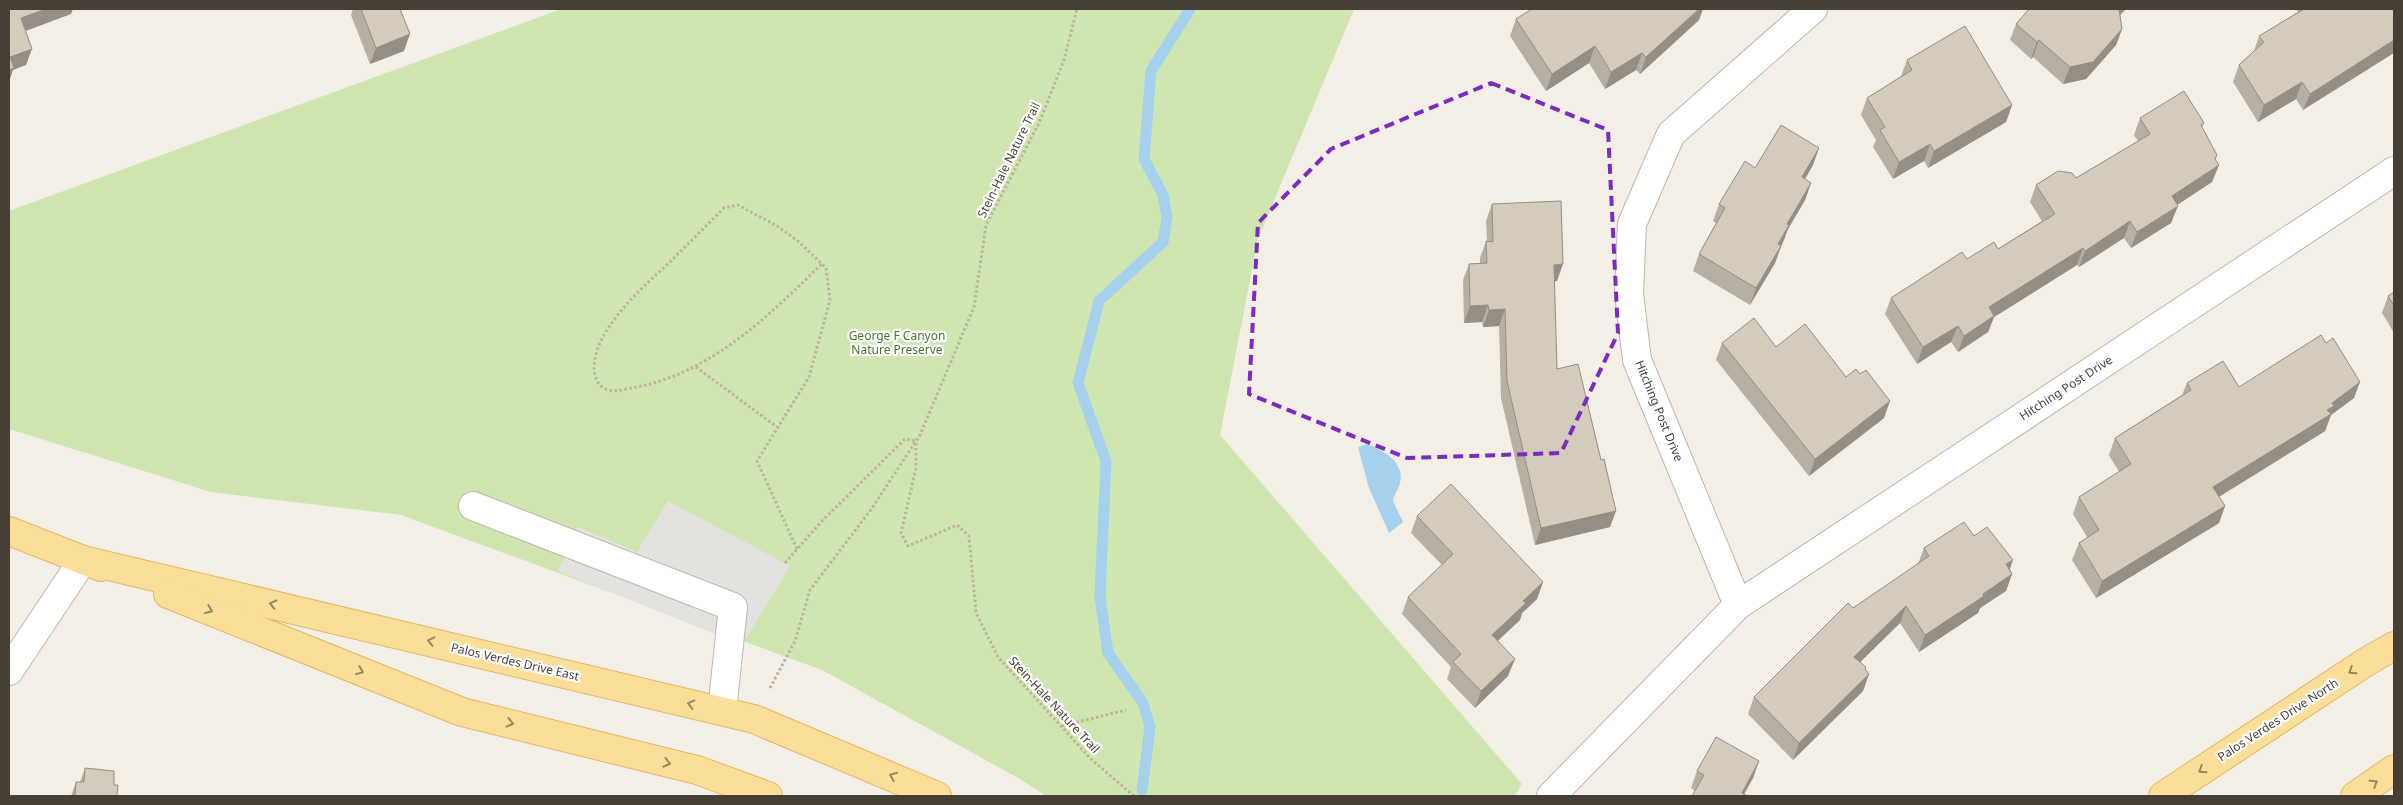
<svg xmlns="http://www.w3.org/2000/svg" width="2403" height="805" font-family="'Noto Sans',sans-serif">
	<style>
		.green { fill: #cfe6b1 }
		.parking { fill: #e4e2df }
		.water { fill: #a5d1ee }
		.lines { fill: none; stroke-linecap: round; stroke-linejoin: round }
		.stream { stroke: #a5d1ee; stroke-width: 11 }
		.minor-casing { stroke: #beb7aa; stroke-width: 30 }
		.major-casing { stroke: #e0ba68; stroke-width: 30 }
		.path { stroke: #bfb29b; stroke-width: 3; stroke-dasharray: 2.5 2.5; stroke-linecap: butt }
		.minor { stroke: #fff; stroke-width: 28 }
		.major { stroke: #fbde98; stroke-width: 28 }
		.wall { fill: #b6afa3 }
		.shaded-wall { fill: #948e84 }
		.building { fill: #d4cbbd; stroke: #948e84 }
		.oneway { stroke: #978762 }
		.marked { fill: none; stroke: #7b2cbf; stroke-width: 4; stroke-dasharray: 10 6; stroke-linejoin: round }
		.labels { text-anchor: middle; stroke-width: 4.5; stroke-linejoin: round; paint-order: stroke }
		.street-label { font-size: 12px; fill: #463f36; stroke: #fff }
		.park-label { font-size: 12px; fill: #48762b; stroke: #fff }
	</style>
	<rect width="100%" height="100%" fill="#f3efe7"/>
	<path class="green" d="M561,9H1354L1258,239L1220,435L1522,784L1515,796H1046L1020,779L822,670L401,515L211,492L9,429V211Z"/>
	<path class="parking" d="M668,501L790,566L742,645L558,571L578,527L637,552Z"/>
	<path class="water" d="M1367,444C1383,451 1405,461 1400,483C1399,489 1394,494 1393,501L1403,522L1389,533L1369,488L1358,447Z"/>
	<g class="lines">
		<path class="stream" d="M1142,790L1150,727L1143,703L1108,653L1100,597L1106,461L1078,383L1099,301L1163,242L1167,217L1163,195L1144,159L1151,71L1190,9"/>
		<defs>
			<g id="minor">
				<path d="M1813,9L1671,134L1632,224L1629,294L1637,360L1738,605L2394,171"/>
				<path d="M473,506L733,607L722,711"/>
				<path d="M9,671L83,560"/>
				<path d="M1551,796L1738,605"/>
			</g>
			<g id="major">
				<path d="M9,531L101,567"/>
				<path d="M83,560L754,719L937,796"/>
				<path d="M168,594L462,712L697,770L768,796"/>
				<path d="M2163,796L2366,662L2394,646"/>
				<path d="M2355,796L2394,769"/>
			</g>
		</defs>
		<use href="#minor" class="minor-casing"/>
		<use href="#major" class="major-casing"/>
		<g class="path">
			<path d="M696,367L777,427"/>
			<path d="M916,443V468L901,533L908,546L957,525L969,536L976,613L998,657L1091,759L1134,796"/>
			<path d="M797,549L757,461L809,377L830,300L826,268L798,241L777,226L738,205L724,208C706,226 688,244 670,262C643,287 614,312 599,345C594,357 591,375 600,385C609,394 622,390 632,388C711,374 768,316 823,263"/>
			<path d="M785,563L821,522L905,439L916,441"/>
			<path d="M770,688L795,641L810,590L870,511L920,435L974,307L986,225L1039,123L1064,60L1077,9"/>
			<path d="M1062,726L1126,710"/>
		</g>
		<use href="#minor" class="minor"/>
		<use href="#major" class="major"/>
	</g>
	<g class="wall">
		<path d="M353,9H400L404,51L370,64L351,15Z"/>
		<path d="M2029,9H2126L2120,15L2122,29L2116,45L2086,79L2063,84L2033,57L2031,59L2010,40L2016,24Z"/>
		<path d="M2296,9H2394L2303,110L2296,99L2258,122L2233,82L2239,65L2254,51L2259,36L2298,12Z"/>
		<path d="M1516,19L1699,20L1640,74L1636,70L1605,89L1589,63L1546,91L1510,36Z"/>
		<path d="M1907,60L2012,105L2006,122L1928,168L1924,161L1893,179L1873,147L1876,140L1861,115L1867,98L1901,76Z"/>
		<path d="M2140,118L2204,123L2202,127L2217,155L2215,160L2212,182L2177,205L2171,223L2131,248L2124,238L2079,267L2077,265L1994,317L1988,332L1958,352L1951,342L1917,364L1885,314L1891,298L1967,259L1998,249L2042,221L2030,202L2036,185L2076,178L2138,141L2134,135Z"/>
		<path d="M1813,165L1805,179L1811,183L1805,200L1788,229L1775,263L1750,305L1693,271L1699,254L1716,223L1713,221L1719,204L1755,168Z"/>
		<path d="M1492,204L1557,281H1554L1557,369L1610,527L1535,545L1501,398L1499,326L1483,327L1482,322L1464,323L1463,280L1469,264L1480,263V258L1486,241H1487L1486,221Z"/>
		<path d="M2394,292V333L2382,313L2388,296Z"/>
		<path d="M1722,343L1776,347L1846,377L1884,418L1809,476L1716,360Z"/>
		<path d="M2187,383L2239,387L2354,398L2331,415L2325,431L2219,497L2225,506L2219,523L2096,598L2072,560L2079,543L2087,537L2073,514L2079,497L2119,472L2109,455L2115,438L2182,395Z"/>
		<path d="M1417,516L1543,582L1537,599L1522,613L1520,620L1497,641L1508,676L1475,708L1447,679L1451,667L1402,614L1408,597L1442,565L1411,533Z"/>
		<path d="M1974,536L2010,569L2012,574L2006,591L1980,608L1978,613L1919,652L1900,623L1860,662L1865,670L1869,674L1863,691L1793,760L1748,714L1754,697L1853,608L1918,564L1924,548Z"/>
		<path d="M1759,761L1753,778L1744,794L1695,791L1691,788L1697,771Z"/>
		<path d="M85,768L114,785L117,796H71L76,782H80Z"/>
	</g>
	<g class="shaded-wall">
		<path d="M46,9H73L71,14L15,35L21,18Z"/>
		<path d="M1699,9H1703L1699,20L1640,74L1646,57Z"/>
		<path d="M2117,9H2126L2112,23Z"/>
		<path d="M2122,29L2116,45L2086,79L2063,84L2070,67Z"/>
		<path d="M410,34L404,51L370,64L376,48Z"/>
		<path d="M2039,40L2033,57L2031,59L2037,42Z"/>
		<path d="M2394,40V53L2303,110L2310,94Z"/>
		<path d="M1595,46L1589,63L1546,91L1552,74Z"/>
		<path d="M32,49L26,65L13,70L9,82V60L10,57Z"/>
		<path d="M1642,53L1636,70L1605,89L1611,72Z"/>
		<path d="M2302,82L2296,99L2258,122L2264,105Z"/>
		<path d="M2012,105L2006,122L1928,168L1934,151Z"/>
		<path d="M1930,144L1924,161L1893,179L1899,162Z"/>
		<path d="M1819,148L1813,165L1796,194L1802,177Z"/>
		<path d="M2217,155L2212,169L2219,165L2212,182L2165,213L2172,196L2215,159Z"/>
		<path d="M1811,183L1805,200L1788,229L1783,242L1773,260L1781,246L1775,263L1750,305L1756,288L1778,244L1787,224Z"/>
		<path d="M2178,206L2171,223L2131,248L2137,232Z"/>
		<path d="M2130,221L2124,238L2079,267L2085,251Z"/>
		<path d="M2083,248L2077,265L1994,317L1988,332L1958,352L1964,336L1989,307Z"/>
		<path d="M1563,264L1557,281L1548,282L1554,265Z"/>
		<path d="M1488,305L1482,322L1464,323L1470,306Z"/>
		<path d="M1505,309L1499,326L1483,327L1489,310Z"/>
		<path d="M1958,326L1951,342L1917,364L1923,347Z"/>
		<path d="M2360,382L2354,398L2331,415L2325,431L2207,504L2213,487L2327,410L2332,403Z"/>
		<path d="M1890,401L1884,418L1809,476L1815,459Z"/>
		<path d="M2225,506L2219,523L2096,598L2102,581Z"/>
		<path d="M1616,511L1610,527L1535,545L1541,528Z"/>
		<path d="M2013,560L2007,577L2006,564Z"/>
		<path d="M2012,574L2006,591L1980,608L1978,613L1919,652L1925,635L1983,594Z"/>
		<path d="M1543,582L1537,599L1522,613L1520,620L1486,652L1492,635L1523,601Z"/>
		<path d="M1906,606L1900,623L1848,674L1854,657Z"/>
		<path d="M1515,659L1508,676L1475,708L1481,691Z"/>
		<path d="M1866,667L1861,682L1869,674L1863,691L1793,760L1799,743Z"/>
		<path d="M1759,761L1753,778L1743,796L1742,793Z"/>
	</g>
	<g class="building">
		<path d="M9,9H46L21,18L32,49L10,57L14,68L9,70Z"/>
		<path d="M361,9H400L410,34L376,48Z"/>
		<path d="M1532,9H1699L1646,57L1642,53L1611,72L1595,46L1552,74L1516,19Z"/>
		<path d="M2029,9H2119L2122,29L2093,62L2070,67L2039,40L2037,42L2016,24Z"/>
		<path d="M2304,9H2394V40L2310,94L2302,82L2264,105L2239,65L2264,42L2259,36Z"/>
		<path d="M1965,26L2012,105L1934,151L1930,144L1899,162L1880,130L1885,127L1867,98L1912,70L1907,60Z"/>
		<path d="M2184,91L2204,123L2201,125L2217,155L2215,159L2219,165L2172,196L2178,206L2137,232L2130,221L2085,251L2083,248L1989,307L1994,316L1964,336L1958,326L1923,347L1891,298L1962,252L1967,259L1994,242L1998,249L2055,214L2036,185L2058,171L2072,173L2076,178L2150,134L2140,118Z"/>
		<path d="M1781,125L1819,148L1802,177L1811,183L1787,224L1789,225L1778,244L1781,246L1756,288L1699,254L1725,208L1719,204L1745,161L1755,168Z"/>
		<path d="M1561,201L1563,264L1554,265L1557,369L1578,364L1601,460L1604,459L1616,511L1541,528L1507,381L1505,309L1489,310L1488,305L1470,306L1469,264L1487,263L1486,241L1493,242L1492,204Z"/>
		<path d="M2394,292V306L2388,296Z"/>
		<path d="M1754,318L1776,347L1805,324L1846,377L1856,369L1860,374L1866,370L1890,401L1815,459L1722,343Z"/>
		<path d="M2321,335L2326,343L2333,338L2360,382L2332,403L2334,406L2327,410L2331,414L2213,487L2225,506L2102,581L2079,543L2099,530L2079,497L2131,464L2115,438L2191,390L2187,383L2223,361L2239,387Z"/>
		<path d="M1451,484L1543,582L1523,601L1526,603L1492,635L1515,659L1481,691L1453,662L1461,654L1408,597L1453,554L1417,516Z"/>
		<path d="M1964,522L1974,536L1987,527L2013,560L2006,564L2012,574L1983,594L1984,596L1925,635L1906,606L1854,657L1866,667L1865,669L1869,674L1799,743L1754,697L1848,603L1853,608L1929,556L1924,548Z"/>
		<path d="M1716,737L1759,761L1742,793L1748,796H1692L1704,775L1697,771Z"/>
		<path d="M85,768L114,771V785H118L117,796H75L76,782H84Z"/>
	</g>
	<defs><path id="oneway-chevron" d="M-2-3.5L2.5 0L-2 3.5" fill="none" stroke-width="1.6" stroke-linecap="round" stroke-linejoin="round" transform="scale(1.25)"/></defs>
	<g class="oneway">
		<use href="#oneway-chevron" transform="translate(273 604) rotate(-167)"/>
		<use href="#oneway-chevron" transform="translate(209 610) rotate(22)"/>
		<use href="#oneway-chevron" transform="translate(431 641) rotate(-167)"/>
		<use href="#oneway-chevron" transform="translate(360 671) rotate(22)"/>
		<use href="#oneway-chevron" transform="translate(2352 671) rotate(147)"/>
		<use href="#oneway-chevron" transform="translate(691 704) rotate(-166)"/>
		<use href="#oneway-chevron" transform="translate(510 723) rotate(14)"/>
		<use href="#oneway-chevron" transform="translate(667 763) rotate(14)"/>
		<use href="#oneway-chevron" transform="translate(2202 770) rotate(147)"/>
		<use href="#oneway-chevron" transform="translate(893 776) rotate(-158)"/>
		<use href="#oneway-chevron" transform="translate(2374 783) rotate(-34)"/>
	</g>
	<path class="marked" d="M1491,83L1608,130L1618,333L1561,453L1407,458L1249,394L1258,223L1331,149Z"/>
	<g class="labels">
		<g class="street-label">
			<text transform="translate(1009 160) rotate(-64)" y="4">Stein-Hale Nature Trail</text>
			<text transform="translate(2066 388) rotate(-33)" y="4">Hitching Post Drive</text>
			<text transform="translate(1659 411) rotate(68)" y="4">Hitching Post Drive</text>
			<text transform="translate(515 662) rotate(13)" y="4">Palos Verdes Drive East</text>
			<text transform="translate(1054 705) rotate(47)" y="4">Stein-Hale Nature Trail</text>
			<text transform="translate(2278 720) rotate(-33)" y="4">Palos Verdes Drive North</text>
		</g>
		<g class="park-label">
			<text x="897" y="340">George F Canyon<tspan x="897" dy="14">Nature Preserve</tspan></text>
		</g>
	</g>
	<rect width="2403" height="805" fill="none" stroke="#463f36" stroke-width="20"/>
</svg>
